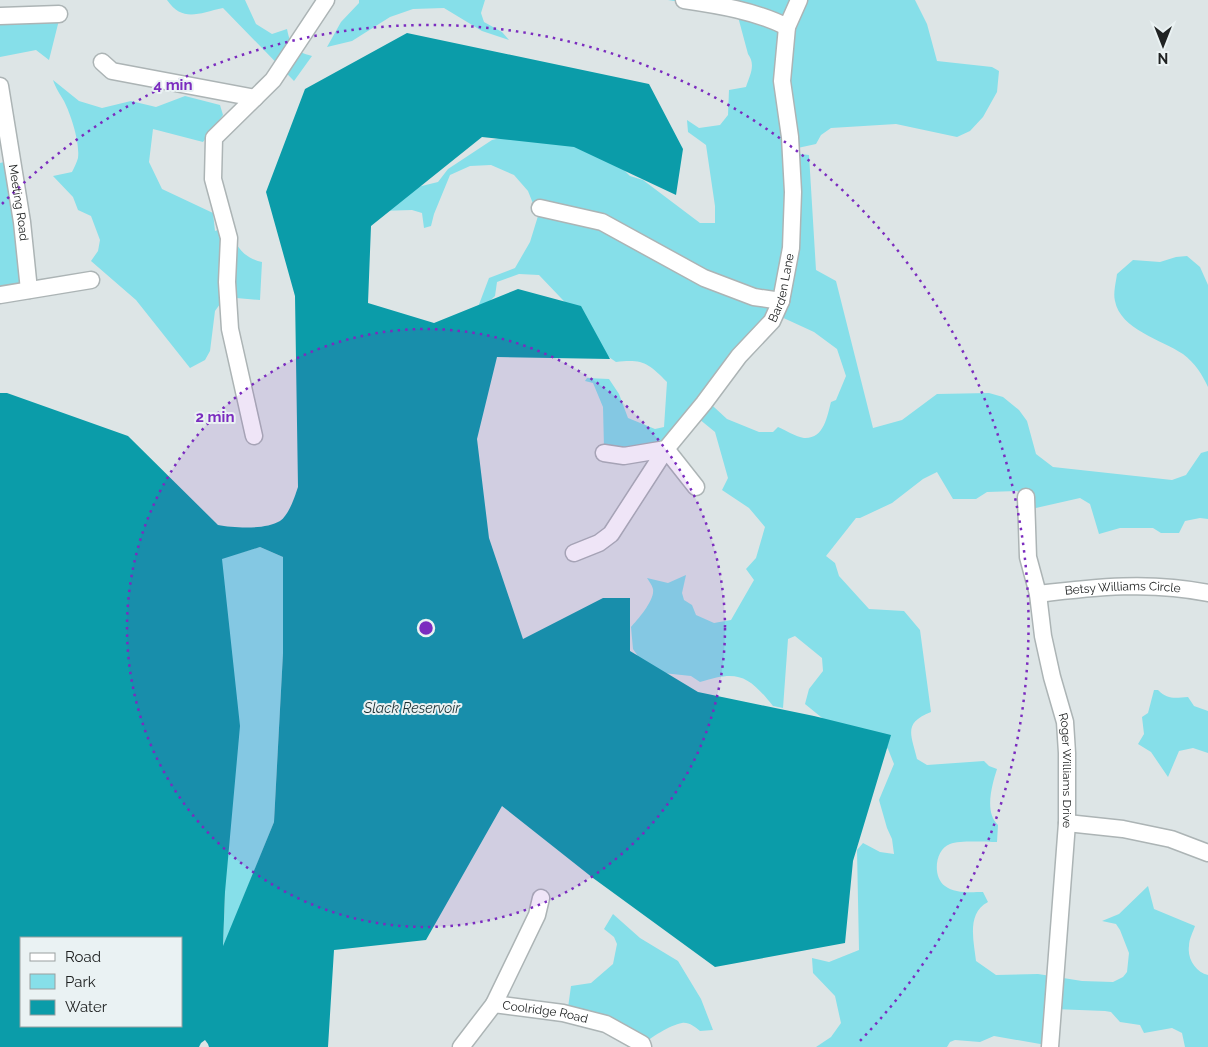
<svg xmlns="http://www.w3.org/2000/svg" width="1208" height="1047" font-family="Raleway,sans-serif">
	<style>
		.green { fill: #86dfe9; fill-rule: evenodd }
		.water { fill: #0b9ca9; fill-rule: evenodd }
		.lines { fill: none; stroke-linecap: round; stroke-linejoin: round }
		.minor-casing { stroke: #acb4b5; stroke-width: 19 }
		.minor { stroke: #fff; stroke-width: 16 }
		.ring { fill: none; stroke: #7b2cbf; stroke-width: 2.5; stroke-dasharray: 2.5 5 }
		.labels { text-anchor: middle; stroke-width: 4; stroke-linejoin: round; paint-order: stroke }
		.street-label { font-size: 12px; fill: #202323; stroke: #eaf2f3 }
		.water-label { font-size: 14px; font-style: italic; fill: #1a2f32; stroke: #eaf2f3 }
		.centre { fill: #7b2cbf; stroke: #eaf2f3; stroke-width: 2.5 }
		.ring-label { font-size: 15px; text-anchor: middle; font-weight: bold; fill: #7b2cbf; stroke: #eaf2f3; stroke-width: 4; stroke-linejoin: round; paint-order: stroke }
	</style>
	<rect width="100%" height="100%" fill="#dde5e6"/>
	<g class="green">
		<path d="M167,0H245L256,24L272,34L287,29C291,48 294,51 312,56L294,81L223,8C199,13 183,23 167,0Z"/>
		<path d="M359,0H485L481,13L484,22L502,32L509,40L482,31L444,8L413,9L390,17L352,41L327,47L341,22L359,3Z"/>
		<path d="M668,0H915L927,24L937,61L992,67L999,71L997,92L983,117L970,131L957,137L896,124L831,128L821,135L816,144L793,149L792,153L809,155L816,270L836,281L873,428L902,420L937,394L989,393L1003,397L1019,410L1027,421L1036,454L1053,467L1172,480L1186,475L1201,453L1208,451V519L1200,518L1185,521L1179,533H1161L1153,528H1120L1099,534L1090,504L1080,498L1027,510L1024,496L1017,491L987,492L976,499H953L937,472L923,479L892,503L860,518H856L826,556L835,563L839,576L869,609L904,611L920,630L931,712C903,723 911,734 917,759L927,765L984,761L989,766L997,769C992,785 984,812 998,825L997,842C986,842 960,840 950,844C935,849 932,877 945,886C955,894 972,892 983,892L988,902C966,913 974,942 976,961L996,975L1038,974L1082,981L1113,982L1123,977L1127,972L1129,953L1120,930L1116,924L1102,921L1119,914L1148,886L1154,909L1195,926C1193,932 1189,939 1189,946C1187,959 1196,972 1208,975V1047H1185L1182,1033L1172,1028L1144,1033L1140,1025L1120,1022L1111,1012L1105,1011L1054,1009L1046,1045L994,1036L980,1042L955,1040L950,1042L947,1047H816L831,1037L841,1023L835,996L813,973L812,958L829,962L859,950L857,850L863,843L880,852L894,854L892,839L887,828L879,800L894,764L888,749L866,729L832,726L805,704L809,689L823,671L822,658L795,636L788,639L783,708L773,706C748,675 738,670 700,682L691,676L663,673L644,665L633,649L631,627C638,619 655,600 653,589C652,585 649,581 647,578L668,583L686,575L682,593L684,600L692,605L696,615L714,623L731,620L754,580L746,569L756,558L765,527L749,508L722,490L728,478L715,432L693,414L660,443L623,452L604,448L603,407L593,383L585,381L587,378L609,379L619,394L628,418L655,429L664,427L667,382C648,363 643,359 616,362L606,355L581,319L539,275L519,274L497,282L495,296L475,315L489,278L515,268L530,242L538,216L528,191L514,175L491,165L470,166L450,175L434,214L431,226L424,228L422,213L412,210L379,211L389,194L438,182L448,169L492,140L530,131L561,129L617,163L630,176L643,180L700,223H715V206L706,145L688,132L687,120L699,128L720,125L728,115L729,90L746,87C750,75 756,65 748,54L737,13L700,5ZM777,315L814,332L837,349L846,376L836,400L831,402C827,417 824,439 804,438C796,437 785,430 778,427L773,432H759L727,419L702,396Z"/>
		<path d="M60,16L49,60L36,50L0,57V17Z"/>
		<path d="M53,80L79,101L102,108L131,101L156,107L185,96L220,105L223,115L203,142L153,129L149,162L162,189L213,213L215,231L228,226C236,245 241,257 262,262L260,300L225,297L215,311L210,351L205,360L190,368L136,300L91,261L98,251L100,240L91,216L78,210L73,197L53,176L72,172C74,168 77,162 78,158C80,142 71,115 64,101C60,94 56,89 53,80Z"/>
		<path d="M9,161L29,289L0,297V163Z"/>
		<path d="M1187,256L1200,267L1208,285V387C1202,374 1195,363 1183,354C1162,340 1120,329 1115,301C1113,293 1116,282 1117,274L1133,260L1160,262L1176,257Z"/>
		<path d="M260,547L283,557V653L274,822L223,948L225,892L222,558Z"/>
		<path d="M1154,690H1158C1168,700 1175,698 1188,697L1194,706L1208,711V753L1193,748L1179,751L1168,777L1151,752L1138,744L1144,734L1142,717L1148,713Z"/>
		<path d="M613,914L640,938L678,961L701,999L713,1030L700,1031C695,1027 689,1022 682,1023C670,1025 650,1038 642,1045L567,1015L571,986L591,983L613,964L617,944L614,937L604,929Z"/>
	</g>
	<path class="water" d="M407,33L649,84L683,149L676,195L574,147L482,137L371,226L368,303L434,323L518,289L581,306L610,359L497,357L477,439L489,538L523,639L603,598H630V651L698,692L814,716L891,735L853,861L845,943L715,967L593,878L502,806L426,940L334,950L328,1047H209L208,1044L205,1040L201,1043L199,1047H0V393H7L128,436L218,525C234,528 265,530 280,521C289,515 295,496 298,487L295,296L266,192L305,89ZM260,547L283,557V653L274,822L223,946L225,892L240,726L222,559ZM21,938H181V1026H21Z"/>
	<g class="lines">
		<defs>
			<g id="minor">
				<path d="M684,0C718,5 756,11 787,27"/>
				<path d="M0,16L59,14"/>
				<path d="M102,62L112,71L255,98"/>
				<path id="s1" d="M0,86L22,222L29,290"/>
				<path d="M540,208L602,222L704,278L754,297L781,301"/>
				<path d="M0,295L91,280"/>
				<path d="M254,436L230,329L227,282L229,238L213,179L214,138L273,80L326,0"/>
				<path id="s2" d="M604,453L624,456L666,449L704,403L739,356L772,321L781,301L791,248L793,192L790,137L782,81L787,27L799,0"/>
				<path id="s3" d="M1026,497L1028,557L1038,594L1043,636L1052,677L1065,722L1067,753V823L1050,1047"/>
				<path d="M574,553L599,543L611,534L666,449L696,487"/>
				<path id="s4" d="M1038,594C1095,587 1151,581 1208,593"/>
				<path d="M1067,823L1123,829L1171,839L1208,853"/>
				<path d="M494,1004L537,915L541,898"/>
				<path id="s5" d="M461,1047L494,1004L563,1013L606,1024L642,1044L643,1047"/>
			</g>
		</defs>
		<use href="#minor" class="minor-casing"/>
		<use href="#minor" class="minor"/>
	</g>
	<circle cx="426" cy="628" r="299" fill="#7b2cbf" fill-opacity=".12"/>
	<g class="ring">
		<circle cx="426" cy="628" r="299"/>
		<path d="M2 204A599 599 0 0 1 857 1044"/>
	</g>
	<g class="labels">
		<g class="street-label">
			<text dy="4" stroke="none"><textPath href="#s1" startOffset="118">Meeting Road</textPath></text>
			<text dy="4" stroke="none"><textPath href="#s2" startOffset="264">Barden Lane</textPath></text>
			<text dy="4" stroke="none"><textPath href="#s4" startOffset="85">Betsy Williams Circle</textPath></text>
			<text dy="4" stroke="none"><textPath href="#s3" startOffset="278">Roger Williams Drive</textPath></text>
			<text dy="4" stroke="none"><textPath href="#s5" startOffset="106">Coolridge Road</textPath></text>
		</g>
		<g class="water-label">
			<text x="412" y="713">Slack Reservoir</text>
		</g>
	</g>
	<circle cx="426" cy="628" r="8" class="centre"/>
	<g class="ring-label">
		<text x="173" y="90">4 min</text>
		<text x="215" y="422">2 min</text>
	</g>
	<rect x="20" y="937" width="162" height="90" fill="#eaf2f3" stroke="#999fa0"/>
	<rect x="30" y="953" width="25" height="8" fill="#ffffff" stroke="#999fa0"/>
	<text x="65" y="962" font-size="15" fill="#202323">Road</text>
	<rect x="30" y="974" width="25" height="15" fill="#86dfe9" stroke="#999fa0"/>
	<text x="65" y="987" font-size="15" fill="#202323">Park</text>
	<rect x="30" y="1000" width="25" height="15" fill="#0b9ca9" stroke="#999fa0"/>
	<text x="65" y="1012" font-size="15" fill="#202323">Water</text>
	<g transform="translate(1163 45) rotate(180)" stroke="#eaf2f3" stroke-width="4" paint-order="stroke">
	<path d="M0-4L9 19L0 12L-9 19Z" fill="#202323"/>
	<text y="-8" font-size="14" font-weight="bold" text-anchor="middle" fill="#202323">N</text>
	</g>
</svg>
